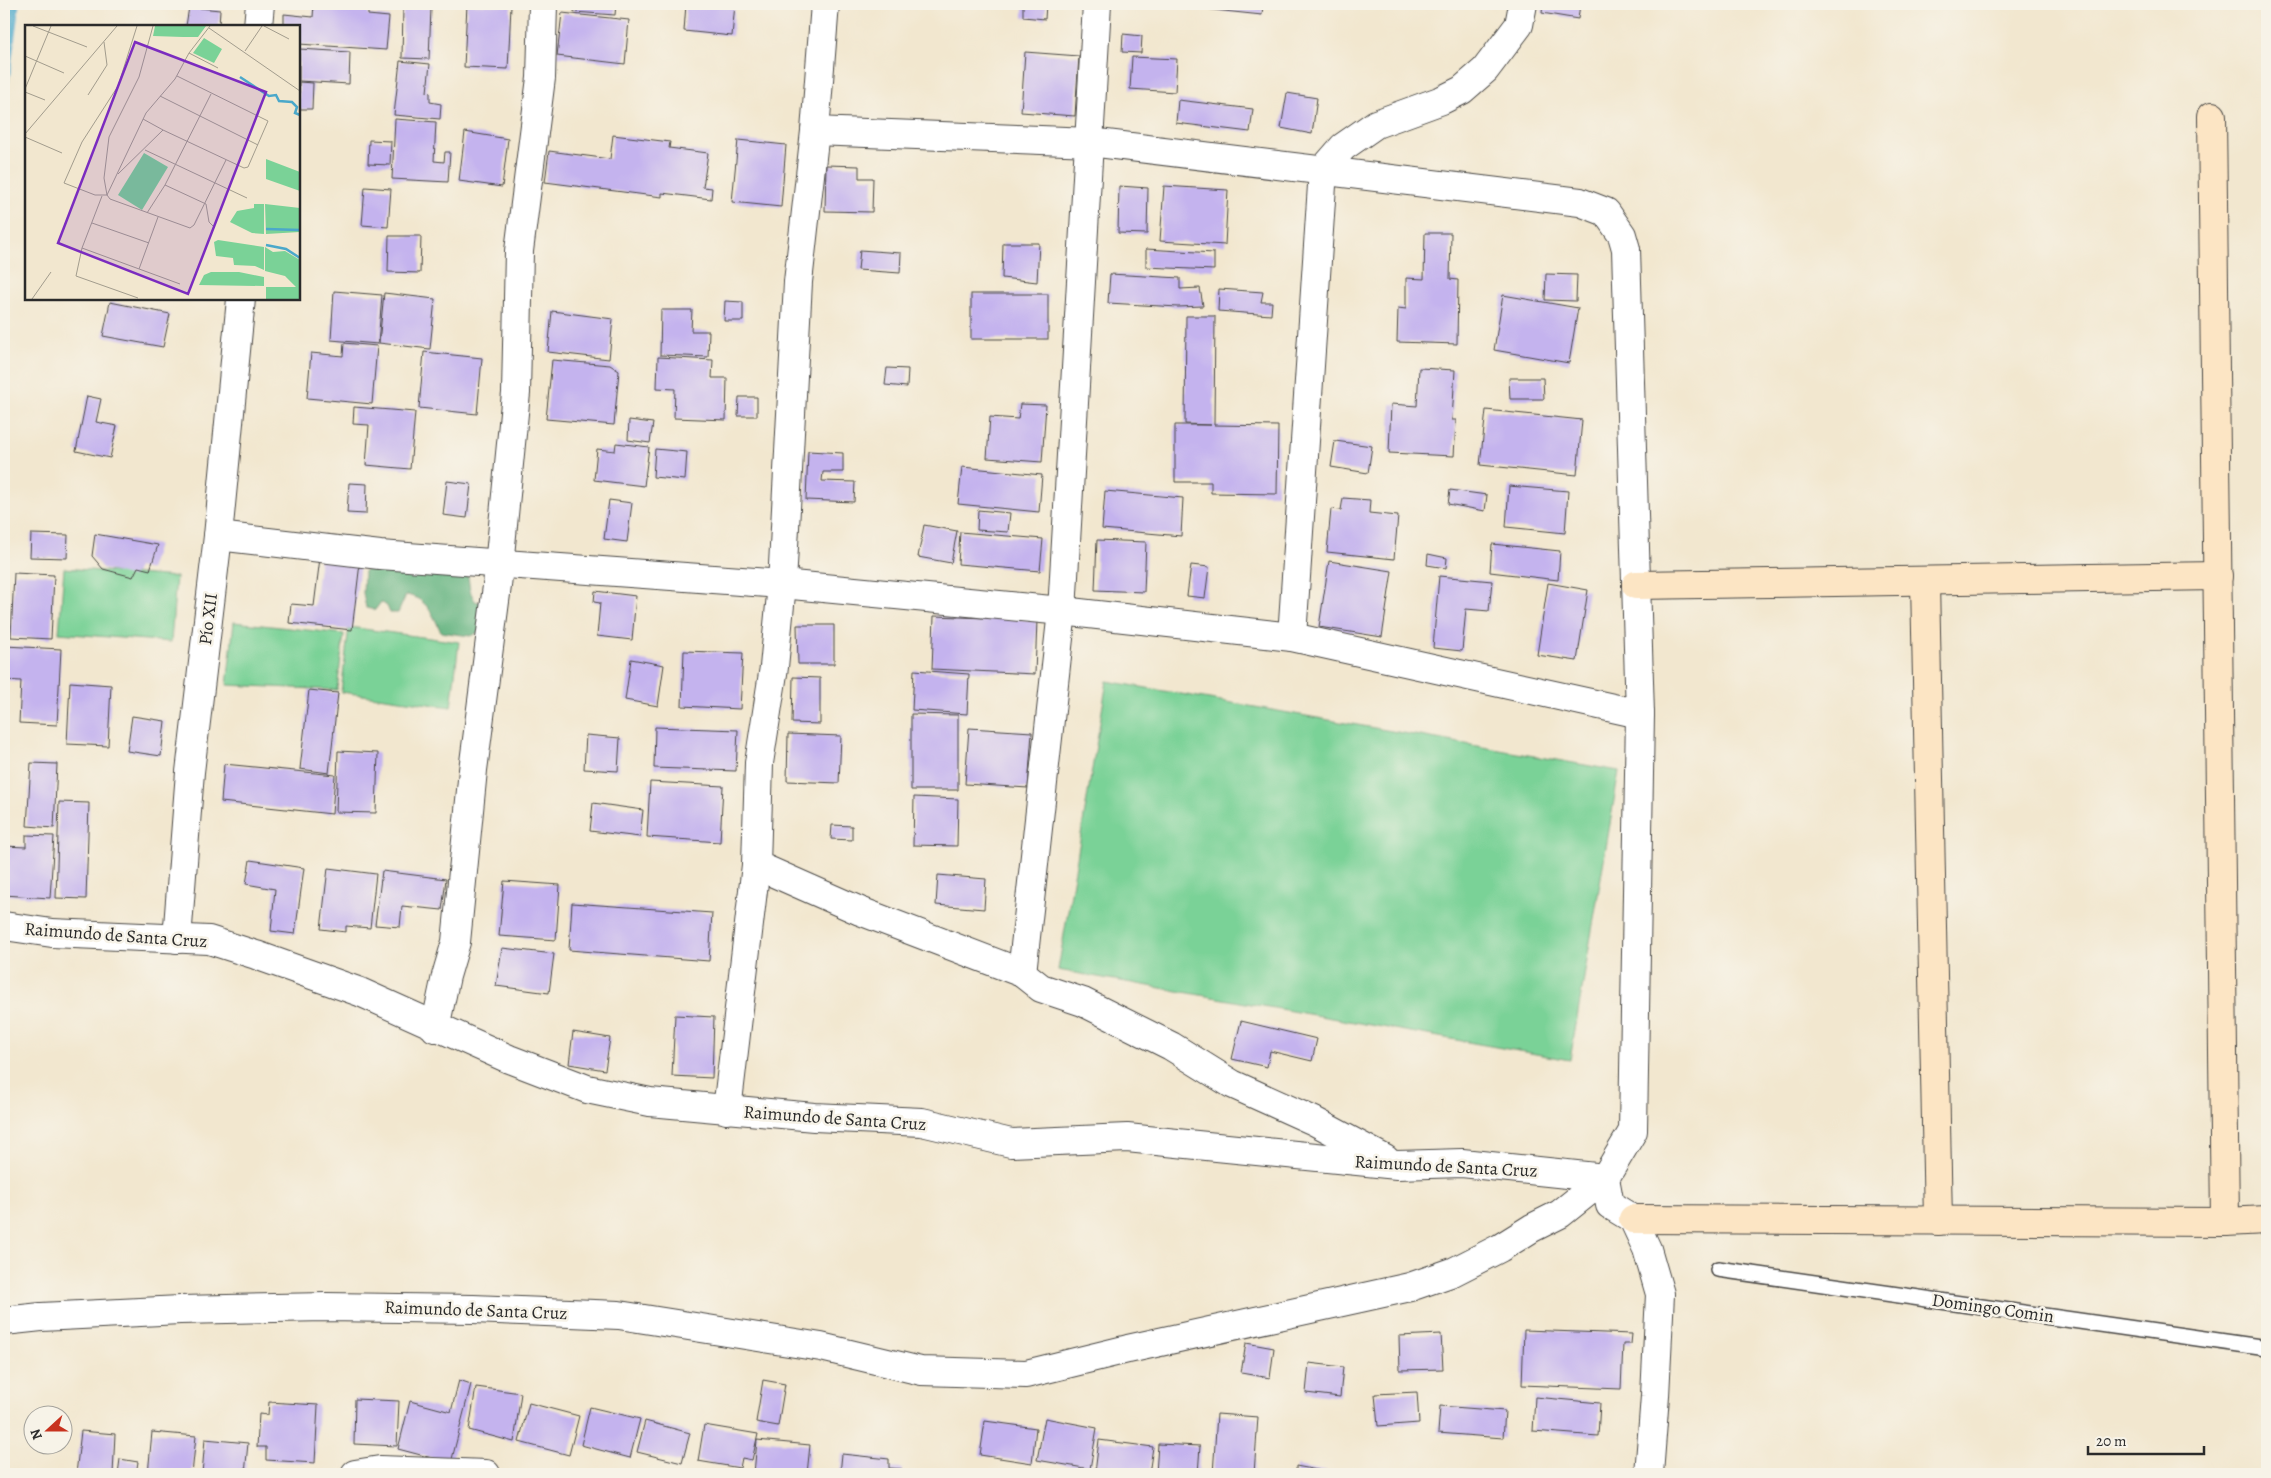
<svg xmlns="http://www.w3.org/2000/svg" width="2271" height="1478" font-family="Alegreya,serif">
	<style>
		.green { fill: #7ad297; stroke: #527e61 }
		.forest { fill: #63b480; stroke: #477056 }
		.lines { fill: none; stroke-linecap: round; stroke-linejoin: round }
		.stream { stroke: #4ba8ca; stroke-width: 11 }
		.building { fill: #c4b3ee }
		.lane-casing { stroke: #494744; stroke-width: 18 }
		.street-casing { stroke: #494744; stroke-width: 30 }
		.secondary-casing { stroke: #494744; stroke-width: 30 }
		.lane { stroke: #fff; stroke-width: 15 }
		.street { stroke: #fff; stroke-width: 28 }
		.secondary { stroke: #fce5c4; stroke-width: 28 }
		.labels { text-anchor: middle; stroke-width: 5; stroke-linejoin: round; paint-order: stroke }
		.street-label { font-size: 18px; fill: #2b2b2b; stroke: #f7f3e8 }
		.inset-river { fill: none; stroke: #4ba8ca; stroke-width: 2.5 }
		.inset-road { fill: none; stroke: #a29c8d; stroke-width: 1 }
		.view { fill: #7b2cbf; fill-opacity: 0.15; stroke: #7b2cbf; stroke-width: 2.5 }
		.inset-edge { fill: none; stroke: #2b2b2b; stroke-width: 2.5 }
	</style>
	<rect width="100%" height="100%" fill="#f7f3e8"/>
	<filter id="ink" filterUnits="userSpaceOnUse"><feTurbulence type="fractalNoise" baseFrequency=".02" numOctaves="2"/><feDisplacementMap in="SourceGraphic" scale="10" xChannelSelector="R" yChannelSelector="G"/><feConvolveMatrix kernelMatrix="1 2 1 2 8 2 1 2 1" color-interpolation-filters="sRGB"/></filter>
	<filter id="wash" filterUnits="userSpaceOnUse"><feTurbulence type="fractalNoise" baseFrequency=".0096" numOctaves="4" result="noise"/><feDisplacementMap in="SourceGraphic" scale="20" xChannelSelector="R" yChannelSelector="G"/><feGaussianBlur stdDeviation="1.12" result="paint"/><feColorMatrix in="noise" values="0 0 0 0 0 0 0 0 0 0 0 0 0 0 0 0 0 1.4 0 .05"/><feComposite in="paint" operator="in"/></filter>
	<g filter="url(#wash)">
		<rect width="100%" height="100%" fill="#f2e7cf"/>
		<g class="green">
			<path d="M64,568L176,577L171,642L59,633Z"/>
			<path d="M234,622L344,634L337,690L227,685Z"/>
			<path d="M349,627L459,642L451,707L341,692Z"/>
			<path d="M1107,681L1619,771L1570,1060L1058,970Z"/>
		</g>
		<path class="forest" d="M400,566L447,571L468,576L470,591L475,601L482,603L480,632L470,636L441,632C433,615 427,598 406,595L398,613H390L387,606L381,602L375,610L366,608L363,593L364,571C377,567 387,570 400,566Z"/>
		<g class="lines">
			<path class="stream" d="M4,81L14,4"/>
		</g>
		<g id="blocks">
			<g class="building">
				<path d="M314,4H368V15L389,17L386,50L299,44V26H284V14L313,17Z"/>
				<path d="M467,4L511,6L508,69L464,67Z"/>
				<path d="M575,4H616L615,15L574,12Z"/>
				<path d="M686,4H735L732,36L684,31Z"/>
				<path d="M1023,4H1046L1045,19L1023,17Z"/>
				<path d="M1195,4H1263L1262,15L1195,8Z"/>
				<path d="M1543,4H1580L1578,19L1542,13Z"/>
				<path d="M189,7L220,10L219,26H186Z"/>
				<path d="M403,7L431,8L429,59L402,58Z"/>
				<path d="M562,13L629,20L625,64L557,56Z"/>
				<path d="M1123,34L1142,36L1141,53L1122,52Z"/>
				<path d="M299,49L350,52L349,84L299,81Z"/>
				<path d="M1025,52L1079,56L1075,116L1021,112Z"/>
				<path d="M1132,57L1177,59L1175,92L1130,89Z"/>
				<path d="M400,61L430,64L427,92L430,93V102L441,104L440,119L394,115Z"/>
				<path d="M299,82L313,83L312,109H299Z"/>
				<path d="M1287,93L1317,98L1312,134L1281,128Z"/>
				<path d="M1178,100L1253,109L1250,132L1176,123Z"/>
				<path d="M395,119L436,122L434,161L444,162L445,152H450L448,182L392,179Z"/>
				<path d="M465,132L508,139L502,187L459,181Z"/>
				<path d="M613,135L670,142L669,148L708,153L703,187L712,188L711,199L662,193V197L545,182L549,151L610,159Z"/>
				<path d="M369,140L391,141L390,165L368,164Z"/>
				<path d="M738,140L786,145L781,207L732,202Z"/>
				<path d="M826,165L859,166V178H873L872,212L825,211Z"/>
				<path d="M1119,186L1148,188L1147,234L1118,233Z"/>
				<path d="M1164,186L1228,190L1225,245L1160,241Z"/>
				<path d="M365,187L391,189L388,227L362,225Z"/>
				<path d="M1425,233H1451L1450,279L1458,280L1457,344L1397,342L1398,308L1406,309V278L1424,279Z"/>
				<path d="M389,236H421L420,273L388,272Z"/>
				<path d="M1003,243H1039L1037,282L1002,278Z"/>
				<path d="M1146,249L1214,253V270L1146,267Z"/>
				<path d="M860,250L901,253L900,273L858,270Z"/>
				<path d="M1110,274L1180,278V289L1200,288L1203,306L1178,307L1108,303Z"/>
				<path d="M1546,274L1577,275L1576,301L1545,300Z"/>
				<path d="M1219,289L1263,292L1261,302H1272L1271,315L1218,311Z"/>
				<path d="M334,291L382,295L378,344L331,340Z"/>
				<path d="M384,293L435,299L430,349L379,343Z"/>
				<rect x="971" y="294" width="77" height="45"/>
				<path d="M1503,295L1578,308L1569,363L1494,350Z"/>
				<path d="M725,301L743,302V321H724Z"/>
				<path d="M110,302L170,314L163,347L103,336Z"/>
				<path d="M661,310H692L691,331H709L708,357L660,355Z"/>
				<path d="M552,311L613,319L609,359L548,352Z"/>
				<path d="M1186,316H1215L1214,425L1278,426L1277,494L1211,493V482H1175V425H1211L1185,424Z"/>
				<path d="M344,343L377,346L372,404L307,398L311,353L343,356Z"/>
				<path d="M424,352L482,358L477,414L419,408Z"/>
				<path d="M658,357L713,360L712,378H727L726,420L674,418L675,389L657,388Z"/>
				<path d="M552,360L610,365L619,371L614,425L546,419Z"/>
				<path d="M887,368L908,369L907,387L885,385Z"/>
				<path d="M1419,368L1455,370L1452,420H1456L1454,456L1389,453L1391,404L1417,406Z"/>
				<path d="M1509,378H1543L1544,399H1510Z"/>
				<path d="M87,396L101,399L96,422L117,426L110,458L76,451Z"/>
				<path d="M739,397H757V416H738Z"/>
				<path d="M1020,404L1046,405L1042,462L987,458L990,417L1018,419Z"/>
				<path d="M354,407L415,412L410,469L366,465L369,425L353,424Z"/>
				<path d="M1486,410L1582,420L1577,475L1480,465Z"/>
				<path d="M629,420L653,423L650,443L628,440Z"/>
				<path d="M1335,441L1372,446L1368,473L1331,467Z"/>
				<path d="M616,443L649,447L644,486L594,480L597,449L615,451Z"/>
				<path d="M655,449L687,452L685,480L653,477Z"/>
				<path d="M808,451L843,453V472H823L822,481L855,482L854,502L806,500Z"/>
				<path d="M962,467L1042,475L1039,512L958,504Z"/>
				<path d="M447,481L471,484L467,518L443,515Z"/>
				<path d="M349,483L367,484L366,514L347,513Z"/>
				<path d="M1509,486L1568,491L1565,533L1506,527Z"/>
				<path d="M1450,490L1487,495L1485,511L1448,504Z"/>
				<path d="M1105,491L1183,498L1181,536L1102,529Z"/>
				<path d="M1343,498L1370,500L1369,513L1398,516L1394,559L1327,552L1331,509L1341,510Z"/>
				<path d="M609,500L632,503L627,542L604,539Z"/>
				<path d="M978,510L1010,513L1008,532L977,530Z"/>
				<path d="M924,525L957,531L951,563L918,557Z"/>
				<path d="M960,532L1043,539L1040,571L958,564Z"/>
				<path d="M31,534L68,535L67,558L30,557Z"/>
				<path d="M95,534L158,545L150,570L138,567L133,577L103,569L92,556Z"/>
				<path d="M1097,540L1146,542L1144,592L1095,590Z"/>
				<path d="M1492,544L1560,551L1558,580L1490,572Z"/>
				<path d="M1428,554L1447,558L1446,568L1427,565Z"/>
				<path d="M320,558L360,563L352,630L289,623L291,604L314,606Z"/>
				<path d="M1329,561L1392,571L1382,637L1319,627Z"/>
				<path d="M1191,565L1209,567L1205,598L1187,596Z"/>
				<path d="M14,573L54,575L51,639L11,637Z"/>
				<path d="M1439,576L1492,581L1489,611L1466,609L1462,651L1433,648Z"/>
				<path d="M1548,583L1588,590L1577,661L1537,655Z"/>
				<path d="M595,591L636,596L632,640L597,636L600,603L594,602Z"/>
				<path d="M934,616L1037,620L1035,674L932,669Z"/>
				<path d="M797,625H834V664H798Z"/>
				<path d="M5,646L61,649L57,725L19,723L21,681L4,680Z"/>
				<path d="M684,651L743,653L740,709L682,706Z"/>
				<path d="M631,659L664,665L658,706L625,700Z"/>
				<path d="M914,670L969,674L967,714L912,710Z"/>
				<path d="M793,677L820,678V724L792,723Z"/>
				<path d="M70,682L111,685L108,746L67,744Z"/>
				<path d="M309,690L338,693L329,773L300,769Z"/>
				<path d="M911,714L958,715V790H911Z"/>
				<path d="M132,716L165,721L161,756L127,751Z"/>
				<path d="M655,727L738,730L736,771L654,768Z"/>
				<path d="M969,728L1032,732L1028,788L965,784Z"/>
				<path d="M788,734L841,736L839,783L787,781Z"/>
				<path d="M586,735L620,738L618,771L584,769Z"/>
				<path d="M338,751L378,753L376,813L336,812Z"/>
				<path d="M31,763L57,764L54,828L27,826Z"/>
				<path d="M224,764L335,775L332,814L221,802Z"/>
				<path d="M650,782L723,786L720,842L647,837Z"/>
				<path d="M914,797L958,799L957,846L913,845Z"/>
				<path d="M59,802L89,803L86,899L56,898Z"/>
				<path d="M593,803L643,810L640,837L590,831Z"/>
				<path d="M832,825L852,826V840L831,839Z"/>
				<path d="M26,835L54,836L50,898L4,895V846L26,847Z"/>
				<path d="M250,860L304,868L295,934L271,931L275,889L246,884Z"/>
				<path d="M328,868L376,874L370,928L346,926V932L321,929Z"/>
				<path d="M382,871L446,879L442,910L402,906L400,927L375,925Z"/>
				<path d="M938,875L986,879L984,909L936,905Z"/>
				<path d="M504,881L560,885L556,940L499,936Z"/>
				<path d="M572,903L712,913L709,961L569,950Z"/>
				<path d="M502,948L554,954L549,993L496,986Z"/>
				<path d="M675,1015L714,1017L712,1078L672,1076Z"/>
				<path d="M1241,1021L1317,1039L1312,1061L1270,1051L1267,1067L1232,1059Z"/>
				<path d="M573,1032L610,1038L605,1070L569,1064Z"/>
				<path d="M1524,1330L1632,1334L1631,1344H1623L1621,1389L1522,1385Z"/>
				<path d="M1441,1334L1443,1369L1400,1370L1399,1336Z"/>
				<path d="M1246,1343L1274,1348L1270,1378L1241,1373Z"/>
				<path d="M1309,1363L1343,1367L1340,1397L1306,1393Z"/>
				<path d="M459,1380L471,1384L451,1463L398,1449L410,1401L451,1412Z"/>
				<path d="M763,1380L785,1384L778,1426L756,1422Z"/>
				<path d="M476,1387L521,1393L514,1442L469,1430Z"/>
				<path d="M1417,1392L1419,1423L1378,1426L1375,1394Z"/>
				<path d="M1535,1397L1600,1403L1598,1436L1533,1431Z"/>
				<path d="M355,1399L399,1401L397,1446L354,1444Z"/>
				<path d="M269,1402L318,1405L315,1463L266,1460V1447H257L259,1414L268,1415Z"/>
				<path d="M529,1403L579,1416L569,1455L519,1442Z"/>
				<path d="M1440,1406L1505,1411L1503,1438L1438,1433Z"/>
				<path d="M590,1407L640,1419L630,1458L581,1445Z"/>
				<path d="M1217,1414L1258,1417L1254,1474H1213Z"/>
				<path d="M1045,1418L1097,1428L1090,1469L1037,1460Z"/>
				<path d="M645,1421L690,1433L682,1463L637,1452Z"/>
				<path d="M985,1421L1036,1428L1032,1463L980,1455Z"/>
				<path d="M704,1425L758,1434L752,1460L742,1458L740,1468L698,1461Z"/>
				<path d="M81,1431L115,1434L113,1474H76Z"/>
				<path d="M152,1432L196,1436L192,1474H148Z"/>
				<path d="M205,1439L248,1443L245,1474H202Z"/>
				<path d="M757,1440L810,1445L807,1474H754Z"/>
				<path d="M1099,1440L1153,1447L1149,1474L1095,1473Z"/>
				<path d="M1158,1444L1200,1446L1198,1474H1156Z"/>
				<path d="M842,1454L889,1459V1468L902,1469V1474H840Z"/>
				<path d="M120,1459L138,1462L136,1474H118Z"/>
				<path d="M1296,1466L1333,1473V1474H1296Z"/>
				<path d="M1027,1470L1043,1473V1474H1026Z"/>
				<path d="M813,1471L830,1473V1474H812Z"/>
			</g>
		</g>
	</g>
	<g filter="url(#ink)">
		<use href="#blocks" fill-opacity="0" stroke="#494744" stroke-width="1"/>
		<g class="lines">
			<defs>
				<path id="lane" d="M1718,1269L2267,1348"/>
				<g id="street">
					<path d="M825,4L815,131L798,282L782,584L774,667L759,763L756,865L860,911L1022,973L1041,988L1083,1002L1171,1046L1232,1084L1314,1121L1385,1159"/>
					<path d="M258,26L260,4"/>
					<path d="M815,131L1090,142L1580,202L1606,212L1622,235L1626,249L1640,714L1633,1131L1605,1178L1610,1205L1633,1219L1647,1249L1660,1294L1655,1396L1649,1474"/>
					<path d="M218,536L380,555L782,584L1062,611L1292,637L1640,714"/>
					<path d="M1292,637L1323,170L1343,147L1376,124L1442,100L1462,90L1485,70L1519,25L1523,4"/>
					<path d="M4,926L52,933L209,940L256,955L360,992L509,1059L587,1089L650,1102L814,1117L922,1122L1011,1143L1127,1138L1397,1165L1462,1163L1605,1178L1560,1214L1532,1228L1500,1248L1453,1272L1410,1287L1128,1349L1026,1374L921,1371L821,1347L619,1315L473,1309L326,1307L180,1310L41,1317L4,1321"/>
					<path d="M177,939L190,772L218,536L241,299"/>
					<path d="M1022,973L1062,611L1097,4"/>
					<path d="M435,1028L446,976L456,942L473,770L497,586L516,393L519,251L541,78L543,4"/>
					<path d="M727,1110L756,865"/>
					<path d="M355,1474L380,1470L486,1474"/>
				</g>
				<g id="secondary">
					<path d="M2212,116L2225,1222"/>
					<path d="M1925,582L1938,1221"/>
					<path d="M1636,585L2218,576"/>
					<path d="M1633,1219L2225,1222L2267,1220"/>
				</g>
			</defs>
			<use href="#lane" class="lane-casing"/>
			<use href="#street" class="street-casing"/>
			<use href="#secondary" class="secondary-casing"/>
			<use href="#lane" class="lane"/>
			<use href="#street" class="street"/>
			<use href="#secondary" class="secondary"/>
		</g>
	</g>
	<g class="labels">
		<g class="street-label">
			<text transform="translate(208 619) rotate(-83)" y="6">Pío XII</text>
			<text transform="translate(116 935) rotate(4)" y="6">Raimundo de Santa Cruz</text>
			<text transform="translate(835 1118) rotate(4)" y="6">Raimundo de Santa Cruz</text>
			<text transform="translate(1446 1166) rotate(3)" y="6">Raimundo de Santa Cruz</text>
			<text transform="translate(1993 1308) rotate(8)" y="6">Domingo Comin</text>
			<text transform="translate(476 1310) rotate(2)" y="6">Raimundo de Santa Cruz</text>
		</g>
	</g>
	<g transform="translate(25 25)">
		<rect width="275" height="275" fill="#f2e7cf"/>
		<path d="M130,1H181L173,12H158L128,11ZM179,13L197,24L189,38L168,28ZM119,128L143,142L117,185L93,170ZM241,134L275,147V166L241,154ZM229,179H239V209L227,208L205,197L212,186L229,183ZM240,179L275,183V207L241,209ZM193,215L239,222V245L230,241L209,240L208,233L191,231L189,217ZM240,222L248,227L260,226L275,235V274H241V262H271L260,251L240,246ZM186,247H214L239,252V261L174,260L179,250Z" fill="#7ad297"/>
		<path class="inset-river" d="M215,52L244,71L251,70L254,76L267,77L272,82L270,88L275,90M241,204L275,205M241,220L261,224L275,233"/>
		<path class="inset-road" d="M8,1L62,22M112,1L93,61L57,117L39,158L70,170H82L85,174L165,203L169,200L201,135M128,1L114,52L84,112L79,153L82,170L121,88L150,54L164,28L185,1M239,1L264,14M184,3L275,66M220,26L237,1M164,28L193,43M0,31L39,48M0,64L26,1M0,67L20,75M63,70L82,40L79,17M135,71L233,120M118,94L138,105M0,109L92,1M0,112L37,128M120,125L222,173M93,149L138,105L219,143L223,142L243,96L152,51M140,160L181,179L184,197L190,203M77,171L57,223L51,251L113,273M122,188L140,160L186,69M67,198L124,218M57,223L155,259M114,244L133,192M7,274L26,247"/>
		<path class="view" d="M110,17L241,67L163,269L33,218Z"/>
		<rect width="275" height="275" class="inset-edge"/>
	</g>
	<rect width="2271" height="1478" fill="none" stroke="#f7f3e8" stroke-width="20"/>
	<g transform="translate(48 1430) rotate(249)"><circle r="24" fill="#f7f3e8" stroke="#a5a39c"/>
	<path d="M0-4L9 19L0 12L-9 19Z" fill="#c8321e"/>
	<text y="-8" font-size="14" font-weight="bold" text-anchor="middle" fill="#2b2b2b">N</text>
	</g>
	<path d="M2088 1446v8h116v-8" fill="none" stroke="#2b2b2b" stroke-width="2.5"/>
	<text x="2096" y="1446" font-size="15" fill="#2b2b2b" stroke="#f7f3e8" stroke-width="4" paint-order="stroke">20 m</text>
</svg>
